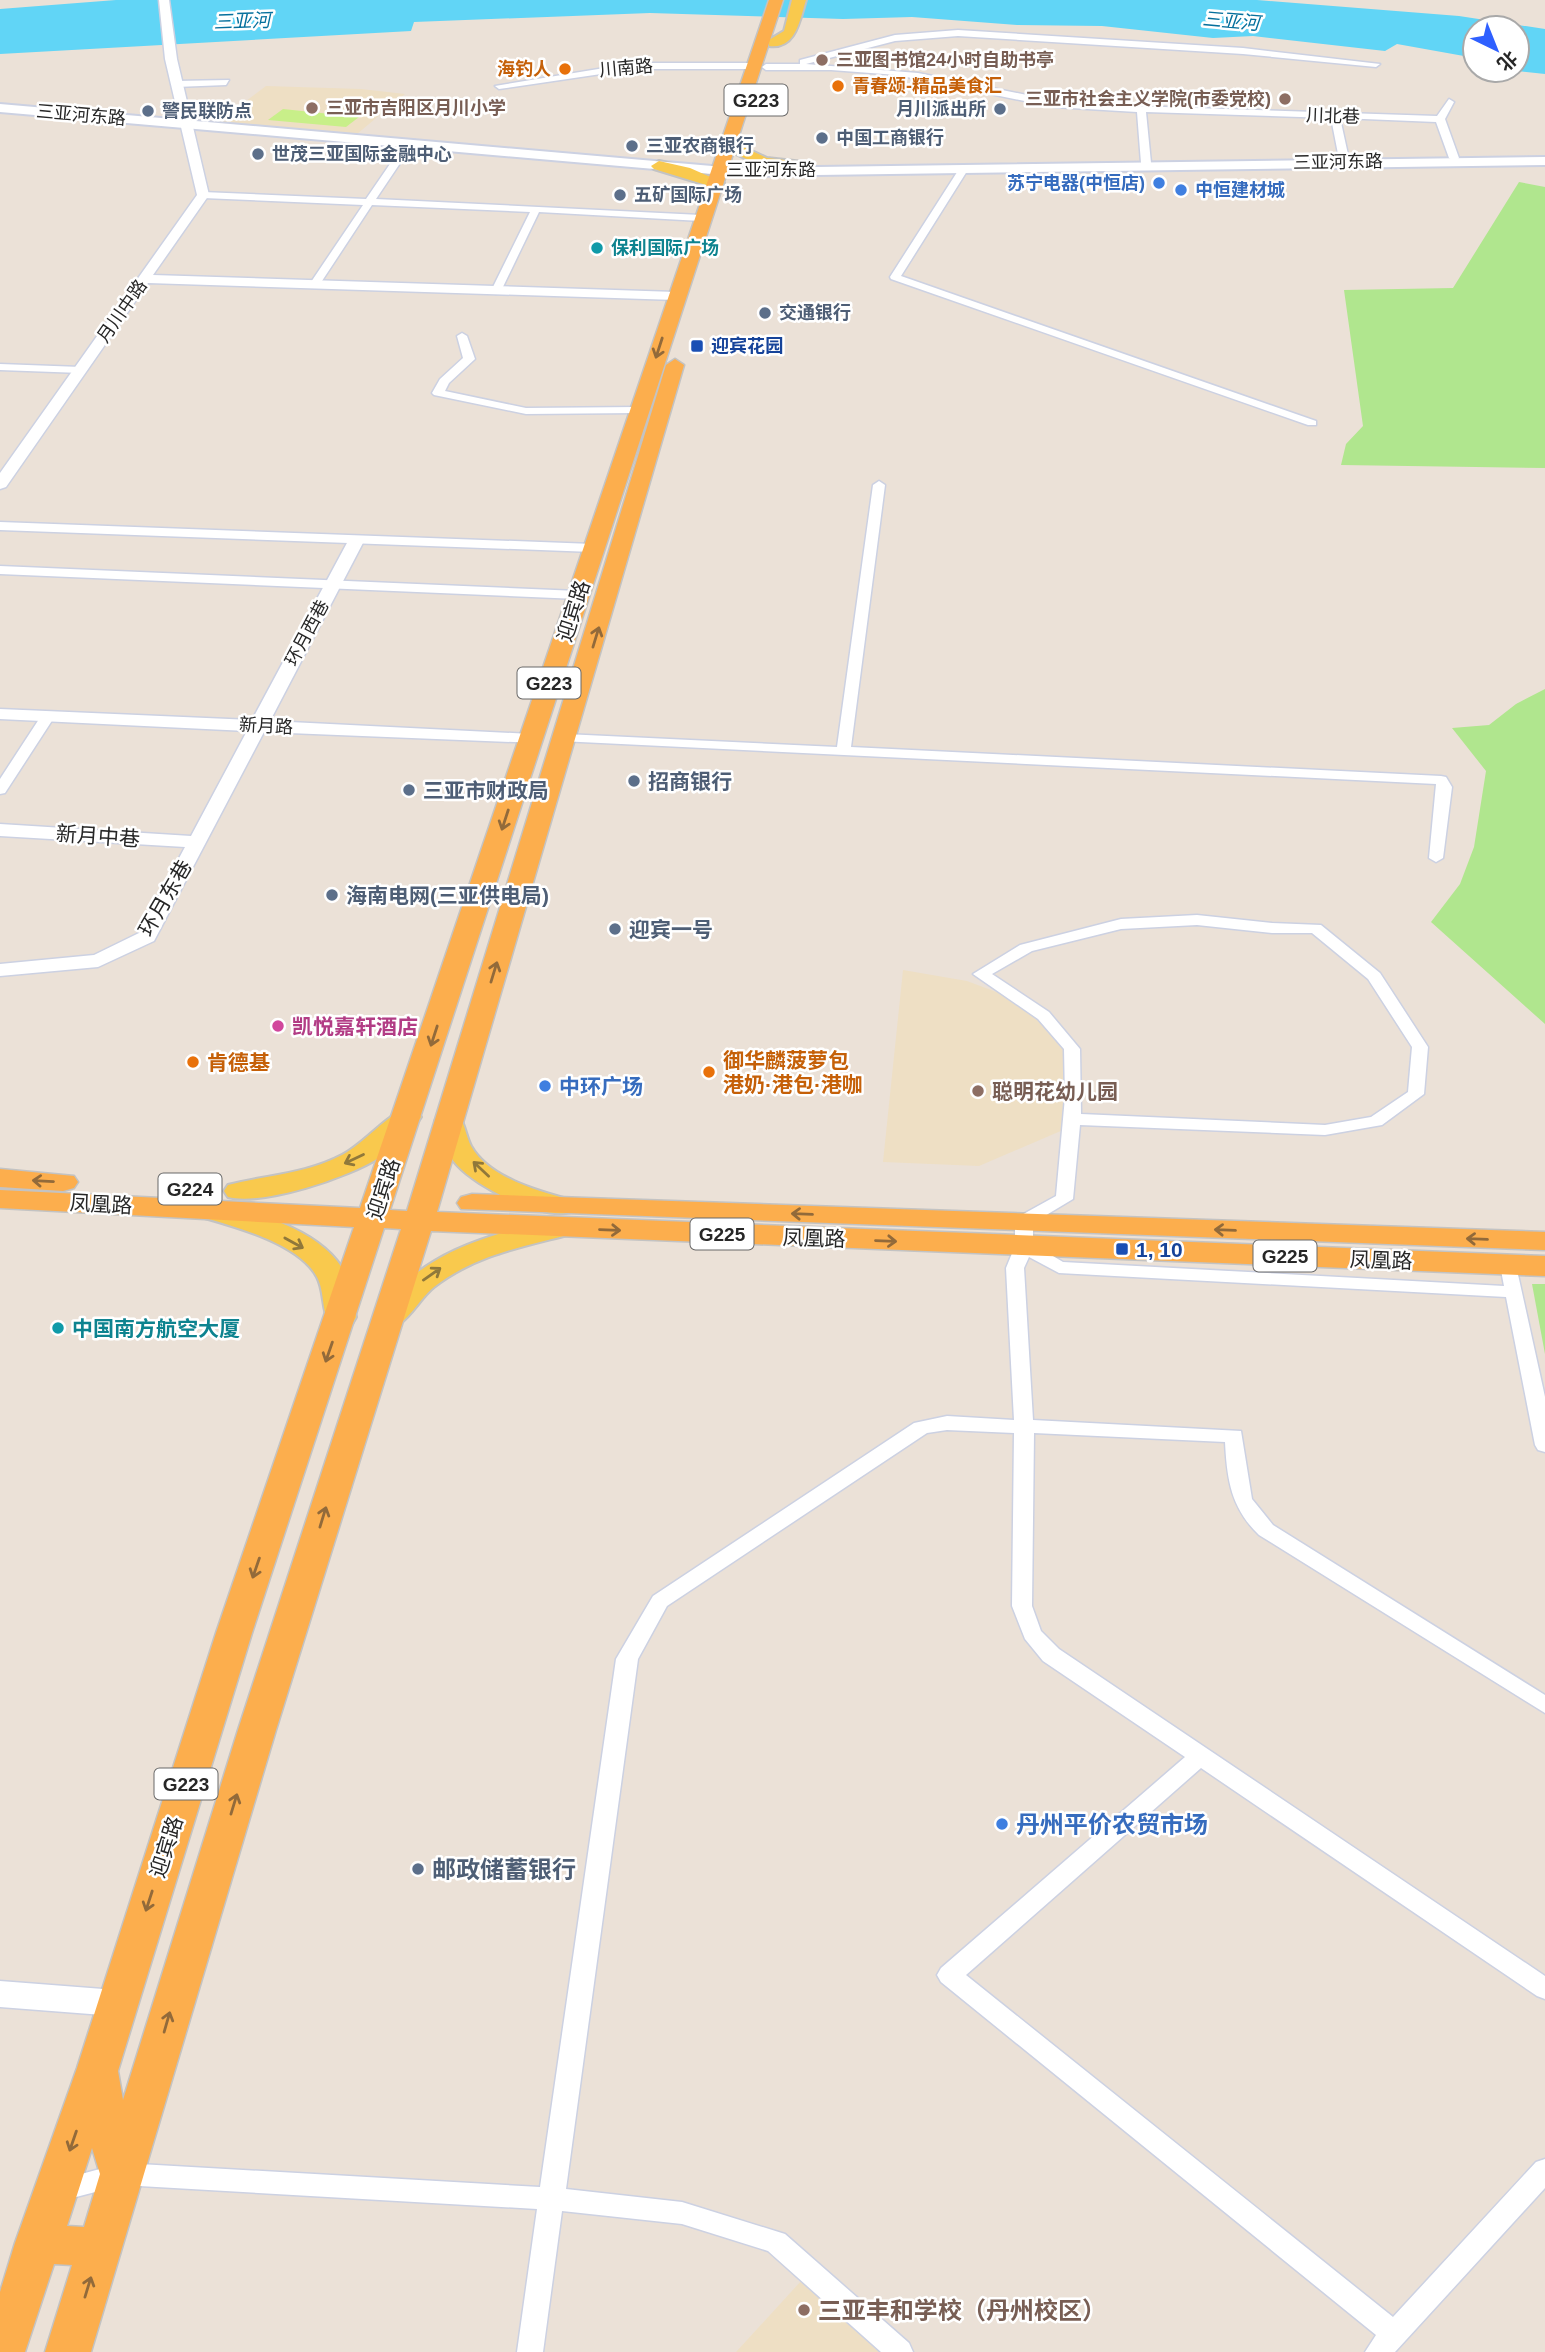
<svg xmlns="http://www.w3.org/2000/svg" width="1545" height="2352" viewBox="0 0 1545 2352" font-family="Helvetica,'Noto Sans SC',sans-serif">
<rect width="100%" height="100%" fill="#ebe1d7"/>
<path fill="#eedfc4" d="M266 86 361 89 405 94 357 134 218 122Z
M903 970 967 981 999 993 1036 1018 1069 1051 1063 1130 979 1166 883 1162Z
M802 2280 879 2352H736Z"/>
<path fill="#b0e68e" d="M1519 182 1545 187V468L1341 465 1346 444 1363 426 1344 290 1453 288Z
M1545 689V1024L1431 922 1460 884 1474 847 1486 771 1452 728 1489 725 1516 704Z
M1532 1284H1545V1354Z"/>
<path fill="#c8ef89" d="M283 109 359 117 346 127 268 120Z"/>
<path fill="#61d5f6" d="M116 0H1257L1459 16 1545 29V74L1509 70H1517V28H1475V58L1397 44 1385 51 1253 36 1213 38 1102 26 1017 25 912 17 843 19 650 13 414 22 411 31 0 54V9Z"/>
<g fill="none" stroke-linecap="round" stroke-linejoin="round">
<g stroke="#ccd1e2" stroke-width="3">
<path id="minor" d="M958 30 1243 48 1380 64 1376 67 1243 54 958 36 895 41 806 64 918 73 1071 104 1437 116 1449 99 1454 102 1445 119 1459 158 1454 161 1449 158 1436 122 1340 118 1349 159 1344 162 1339 159 1331 118 1146 112 1151 163 1146 166 1141 163 1137 112 1054 107 897 75 831 70H766L762 67 766 64H800V60L895 35Z
M635 63H754L758 66 754 69H635L499 89 495 86Z
M229 80 226 85 176 87 172 84 176 81Z
M408 141 413 144 376 199 701 215 706 218 701 221 539 212 501 291 496 294 491 291 530 212 372 205 318 287 314 288 309 285 363 205 203 198 198 195 203 192 366 199 405 142Z
M961 166 969 168 901 276 1316 421V425H1308L891 279 890 277Z
M462 333 467 336 475 359 449 383 445 391 526 408 638 407 644 410 638 413 526 414 434 395 432 393 440 379 463 358 457 336Z
M0 364 81 367 87 370 81 373 0 370Z
M879 481 885 485 851 747 1441 776 1446 777 1452 787 1443 858 1436 862 1429 858 1436 784 560 741V735L565 734 837 747 873 485Z
M0 522 593 544 599 548 593 552 0 530Z
M0 566 578 591 584 595 578 599 0 574Z
M48 712 55 716 5 793 0 794V779L43 713Z
M1197 915 1272 923 1321 925 1380 973 1428 1047 1424 1094 1382 1125 1325 1135 1080 1125 1073 1199 1033 1223V1244L1063 1262 1504 1286 1500 1265 1503 1261H1515L1545 1397V1452L1538 1450 1535 1445 1506 1297 1059 1273 1029 1257 1024 1268 1033 1420 1241 1431 1252 1499 1273 1525 1545 1695V1713L1259 1535C1231 1508 1227 1480 1225 1442L1034 1433 1032 1606 1041 1631 1059 1649 1545 1976V1999L1537 1996 1201 1768 966 1975 1393 2317 1536 2162 1545 2159V2188L1395 2352H1365L1376 2335 941 1982 937 1975 941 1968 1185 1757 1043 1661 1025 1639 1012 1606 1014 1433 947 1430 927 1433 667 1606 638 1659 566 2189 682 2202 785 2234 909 2343 913 2352H881L768 2251 682 2224 562 2211 543 2352H517L537 2209 122 2185 57 2202 48 2199 44 2191 48 2183 122 2163 540 2187 616 1659 653 1596 914 1423 947 1416 1014 1420 1006 1268 1015 1246V1221L1018 1217 1056 1196 1065 1097 1064 1049 1038 1019 973 974 1020 945 1121 919ZM1197 925 1272 933H1312L1368 979 1412 1047 1408 1092 1371 1117 1325 1125 1081 1114 1080 1049 1049 1012 992 974 1032 951 1121 929Z"/>
</g>
<g stroke="#ccd1e2" stroke-width="3">
<path id="tertiary" d="M159 0H169L177 59 209 195 153 275 676 292 683 296 676 300 148 283 6 487 0 489V473L197 195 165 59Z
M356 536 364 541 270 721 531 734 540 739 537 743 264 732 154 941 98 967 0 976V964L94 955 139 933 185 847 0 836V824L191 836 247 731 0 719V709L252 720 348 541Z
M0 1981 116 1990 127 1994 132 2003 127 2012 116 2016 0 2007Z"/>
</g>
<g stroke="#ccd1e2" stroke-width="4">
<path id="secondary" d="M0 104 735 168 1545 157V165L735 176 0 112Z"/>
</g>
<g stroke="#c3c3c3" stroke-width="4">
<path id="primary" d="M792 0H806C800 19 796 50 769 46V40L784 31Z
M741 146 767 158 803 162 811 167C797 180 751 162 736 154V148Z
M659 161 690 168 724 183 716 188 654 169 651 166Z
M407 1109 417 1111 421 1117 417 1123C405 1135 394 1147 380 1157 350 1177 263 1206 228 1197L224 1191 228 1185C267 1175 306 1174 342 1155 364 1144 388 1113 407 1109Z
M449 1113 459 1115C465 1125 466 1136 471 1146 489 1178 538 1191 571 1200L575 1206 571 1212C541 1220 477 1187 457 1165 445 1152 441 1137 435 1121L439 1115Z
M208 1201C255 1213 327 1229 348 1279 352 1291 353 1305 356 1317L352 1324 341 1327 330 1324C321 1310 325 1292 317 1277 299 1243 233 1226 198 1216L194 1210 198 1204Z
M561 1219 571 1222 575 1228 571 1234C522 1247 475 1255 434 1287 415 1302 404 1335 376 1328L372 1321C416 1253 487 1234 561 1219Z"/>
</g>
<g stroke="#c3c3c3" stroke-width="3">
<path id="trunk" d="M769 0H783L390 1210 407 1211 666 365 675 359 684 365 437 1212 1545 1256V1276L431 1231 276 1730 91 2352H45L72 2265 54 2264 25 2352H0V2292L15 2243 77 2068 216 1633 354 1227 0 1208V1190L360 1208ZM384 1228 401 1229 238 1730 123 2100 118 2071 252 1633ZM92 2148 100 2174 84 2227 67 2226Z
M0 1169 74 1176 78 1182 74 1188 63 1191 0 1187Z
M472 1194 1545 1232V1250L461 1209 457 1203 461 1197Z"/>
</g>
<use href="#minor" fill="#fff" fill-rule="evenodd"/>
<use href="#tertiary" fill="#fff" fill-rule="evenodd"/>
<use href="#secondary" fill="#fff" fill-rule="evenodd"/>
<use href="#primary" fill="#f9c94d" fill-rule="evenodd"/>
<use href="#trunk" fill="#fcae4d" fill-rule="evenodd"/>
</g>
<defs><path id="oneway-shaft" d="M-6 0H5M1.5-3L5.5 0L1.5 3" fill="none" stroke-width="1.6" stroke-linecap="round" stroke-linejoin="round" transform="scale(1.75)"/></defs>
<g stroke="#926a3a">
<use href="#oneway-shaft" transform="translate(659 348) rotate(108)"/>
<use href="#oneway-shaft" transform="translate(596 637) rotate(-73)"/>
<use href="#oneway-shaft" transform="translate(505 820) rotate(108)"/>
<use href="#oneway-shaft" transform="translate(494 972) rotate(-73)"/>
<use href="#oneway-shaft" transform="translate(434 1036) rotate(108)"/>
<use href="#oneway-shaft" transform="translate(43 1181) rotate(-177)"/>
<use href="#oneway-shaft" transform="translate(802 1214) rotate(-178)"/>
<use href="#oneway-shaft" transform="translate(610 1230) rotate(2)"/>
<use href="#oneway-shaft" transform="translate(1225 1230) rotate(-178)"/>
<use href="#oneway-shaft" transform="translate(1477 1239) rotate(-178)"/>
<use href="#oneway-shaft" transform="translate(886 1241) rotate(2)"/>
<use href="#oneway-shaft" transform="translate(329 1352) rotate(109)"/>
<use href="#oneway-shaft" transform="translate(323 1517) rotate(-73)"/>
<use href="#oneway-shaft" transform="translate(256 1568) rotate(109)"/>
<use href="#oneway-shaft" transform="translate(234 1804) rotate(-73)"/>
<use href="#oneway-shaft" transform="translate(149 1901) rotate(108)"/>
<use href="#oneway-shaft" transform="translate(167 2022) rotate(-74)"/>
<use href="#oneway-shaft" transform="translate(73 2141) rotate(109)"/>
<use href="#oneway-shaft" transform="translate(88 2287) rotate(-73)"/>
</g>
<g stroke="#90783a">
<use href="#oneway-shaft" transform="translate(354 1159) rotate(155)"/>
<use href="#oneway-shaft" transform="translate(481 1169) rotate(-137)"/>
<use href="#oneway-shaft" transform="translate(294 1243) rotate(29)"/>
<use href="#oneway-shaft" transform="translate(432 1274) rotate(-35)"/>
</g>
<g fill="#8d6e63" stroke="#fff" stroke-width="2.5">
<circle cx="822" cy="60" r="7"/>
<circle cx="1285" cy="99" r="7"/>
<circle cx="312" cy="108" r="7"/>
<circle cx="978" cy="1091" r="7"/>
<circle cx="804" cy="2310" r="7"/>
</g>
<g fill="#e8710a" stroke="#fff" stroke-width="2.5">
<circle cx="565" cy="69" r="7"/>
<circle cx="838" cy="86" r="7"/>
<circle cx="193" cy="1062" r="7"/>
<circle cx="709" cy="1072" r="7"/>
</g>
<g fill="#5c6f8a" stroke="#fff" stroke-width="2.5">
<circle cx="1000" cy="109" r="7"/>
<circle cx="148" cy="111" r="7"/>
<circle cx="822" cy="138" r="7"/>
<circle cx="632" cy="146" r="7"/>
<circle cx="258" cy="154" r="7"/>
<circle cx="620" cy="195" r="7"/>
<circle cx="765" cy="313" r="7"/>
<circle cx="634" cy="781" r="7"/>
<circle cx="409" cy="790" r="7"/>
<circle cx="332" cy="895" r="7"/>
<circle cx="615" cy="929" r="7"/>
<circle cx="418" cy="1869" r="7"/>
</g>
<g fill="#3f7fe0" stroke="#fff" stroke-width="2.5">
<circle cx="1159" cy="183" r="7"/>
<circle cx="1181" cy="190" r="7"/>
<circle cx="545" cy="1086" r="7"/>
<circle cx="1002" cy="1824" r="7"/>
</g>
<g fill="#0f9aa8" stroke="#fff" stroke-width="2.5">
<circle cx="597" cy="248" r="7"/>
<circle cx="58" cy="1328" r="7"/>
</g>
<g fill="#1a4fb4" stroke="#fff" stroke-width="2.5">
<rect x="690" y="339" width="14" height="14" rx="3.5"/>
<rect x="1115" y="1242" width="14" height="14" rx="3.5"/>
</g>
<circle fill="#d1479c" stroke="#fff" stroke-width="2.5" cx="278" cy="1026" r="7"/>
<g text-anchor="middle" dominant-baseline="central" stroke-width="5" stroke-linejoin="round" paint-order="stroke">
<g font-size="18" font-weight="bold" fill="#785e54" stroke="#fff" text-anchor="start">
<text x="836" y="60">三亚图书馆24小时自助书亭</text>
<text x="1271" y="99" text-anchor="end">三亚市社会主义学院(市委党校)</text>
<text x="326" y="108">三亚市吉阳区月川小学</text>
</g>
<g font-size="18" fill="#272727" stroke="#fff">
<text transform="translate(626 68) rotate(-5)">川南路</text>
<text transform="translate(81 115) rotate(5)">三亚河东路</text>
<text transform="translate(1333 116) rotate(2)">川北巷</text>
<text transform="translate(1338 162) rotate(-1)">三亚河东路</text>
<text x="771" y="170">三亚河东路</text>
<text transform="translate(122 311) rotate(-55)">月川中路</text>
<text transform="translate(307 633) rotate(-62)">环月西巷</text>
<text transform="translate(266 726) rotate(3)">新月路</text>
</g>
<g font-size="18" font-weight="bold" fill="#c56008" stroke="#fff" text-anchor="end">
<text x="551" y="69">海钓人</text>
<text x="852" y="86" text-anchor="start">青春颂-精品美食汇</text>
</g>
<g font-size="18" font-weight="bold" fill="#4e5e75" stroke="#fff" text-anchor="start">
<text x="986" y="109" text-anchor="end">月川派出所</text>
<text x="162" y="111">警民联防点</text>
<text x="836" y="138">中国工商银行</text>
<text x="646" y="146">三亚农商银行</text>
<text x="272" y="154">世茂三亚国际金融中心</text>
<text x="634" y="195">五矿国际广场</text>
<text x="779" y="313">交通银行</text>
</g>
<g font-size="18" font-weight="bold" fill="#366cbe" stroke="#fff" text-anchor="end">
<text x="1145" y="183">苏宁电器(中恒店)</text>
<text x="1195" y="190" text-anchor="start">中恒建材城</text>
</g>
<g font-size="18" font-weight="bold" fill="#0d838f" stroke="#fff" text-anchor="start">
<text x="611" y="248">保利国际广场</text>
</g>
<g font-size="18" font-weight="bold" fill="#164399" stroke="#fff" text-anchor="start">
<text x="711" y="346">迎宾花园</text>
</g>
<g font-size="19" font-style="italic" fill="#05709d" stroke="#fff">
<text transform="translate(242 21) rotate(-2)">三亚河</text>
<text transform="translate(1231 21) rotate(5)">三亚河</text>
</g>
<g fill="#fff" stroke="#686868" stroke-width="2">
<rect x="724.5" y="84.5" width="63" height="31" rx="5"/>
<rect x="517.5" y="667.5" width="63" height="31" rx="5"/>
<rect x="158.5" y="1173.5" width="63" height="31" rx="5"/>
<rect x="690.5" y="1218.5" width="63" height="31" rx="5"/>
<rect x="1253.5" y="1240.5" width="63" height="31" rx="5"/>
<rect x="154.5" y="1768.5" width="63" height="31" rx="5"/>
</g>
<g font-size="19" font-weight="bold" fill="#272727">
<text x="756" y="100">G223</text>
<text x="549" y="683">G223</text>
<text x="190" y="1189">G224</text>
<text x="722" y="1234">G225</text>
<text x="1285" y="1256">G225</text>
<text x="186" y="1784">G223</text>
</g>
<g font-size="21" fill="#272727" stroke="#fff">
<text transform="translate(573 611) rotate(-72)">迎宾路</text>
<text transform="translate(98 836) rotate(4)">新月中巷</text>
<text transform="translate(165 898) rotate(-60)">环月东巷</text>
<text transform="translate(383 1189) rotate(-72)">迎宾路</text>
<text transform="translate(101 1204) rotate(3)">凤凰路</text>
<text transform="translate(814 1238) rotate(2)">凤凰路</text>
<text transform="translate(1381 1260) rotate(2)">凤凰路</text>
<text transform="translate(166 1847) rotate(-72)">迎宾路</text>
</g>
<g font-size="21" font-weight="bold" fill="#4e5e75" stroke="#fff" text-anchor="start">
<text x="648" y="781">招商银行</text>
<text x="423" y="790">三亚市财政局</text>
<text x="346" y="895">海南电网(三亚供电局)</text>
<text x="629" y="929">迎宾一号</text>
</g>
<g font-size="21" font-weight="bold" fill="#b23c85" stroke="#fff" text-anchor="start">
<text x="292" y="1026">凯悦嘉轩酒店</text>
</g>
<g font-size="21" font-weight="bold" fill="#c56008" stroke="#fff" text-anchor="start">
<text x="723" y="1060">御华麟菠萝包<tspan x="723" dy="24">港奶·港包·港咖</tspan></text>
<text x="207" y="1062">肯德基</text>
</g>
<g font-size="21" font-weight="bold" fill="#366cbe" stroke="#fff" text-anchor="start">
<text x="559" y="1086">中环广场</text>
</g>
<g font-size="21" font-weight="bold" fill="#785e54" stroke="#fff" text-anchor="start">
<text x="992" y="1091">聪明花幼儿园</text>
</g>
<g font-size="21" font-weight="bold" fill="#164399" stroke="#fff" text-anchor="start">
<text x="1136" y="1249">1, 10</text>
</g>
<g font-size="21" font-weight="bold" fill="#0d838f" stroke="#fff" text-anchor="start">
<text x="72" y="1328">中国南方航空大厦</text>
</g>
<g font-size="24" font-weight="bold" fill="#366cbe" stroke="#fff" text-anchor="start">
<text x="1016" y="1824">丹州平价农贸市场</text>
</g>
<g font-size="24" font-weight="bold" fill="#4e5e75" stroke="#fff" text-anchor="start">
<text x="432" y="1869">邮政储蓄银行</text>
</g>
<g font-size="24" font-weight="bold" fill="#785e54" stroke="#fff" text-anchor="start">
<text x="818" y="2310">三亚丰和学校（丹州校区）</text>
</g>
</g>
<g transform="translate(1496 49) rotate(137)"><circle r="33" fill="#ffffff" stroke="#a9a9a9" stroke-width="2"/>
<path d="M0-5L12 26L0 18L-12 26Z" fill="#2f60ff"/>
<text y="-10" font-size="19" font-weight="bold" text-anchor="middle" fill="#272727">北</text>
</g>
</svg>
